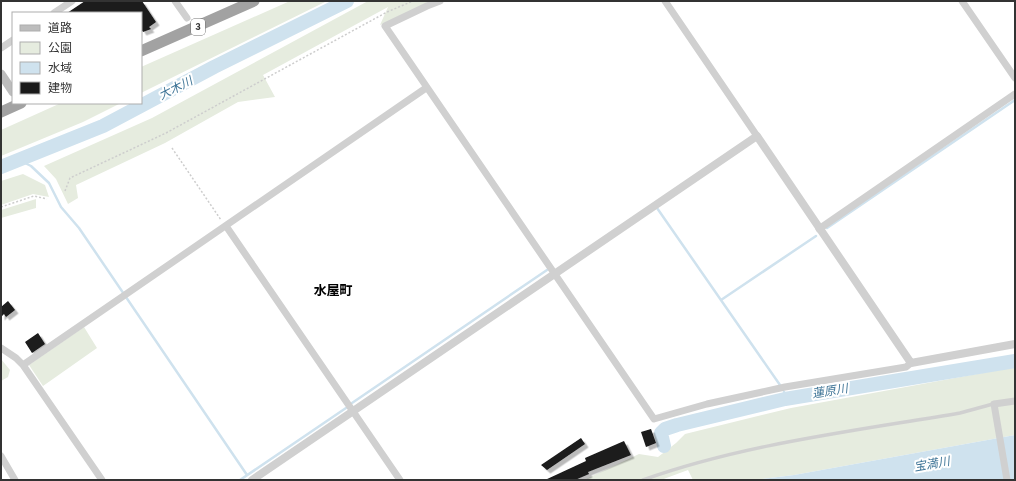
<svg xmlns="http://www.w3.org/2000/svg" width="1016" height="481" viewBox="0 0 1016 481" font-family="Overpass,'Noto Sans JP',sans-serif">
<defs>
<filter id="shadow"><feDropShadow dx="3.5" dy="3.5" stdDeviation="0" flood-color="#0004"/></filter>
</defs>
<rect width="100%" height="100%" fill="#fff"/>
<path fill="#e6ecdf" d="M290 1H327L141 93V67Z
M368 1H432L380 25 388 7 263 75 275 97 238 102 165 143 76 185 78 198 68 204 56 179 44 166 152 118Z
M61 103H121L83 122 1 156V130Z
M23 174 45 185 49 197 33 194 1 205V181Z
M36 199V208L1 218V210Z
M84 327 97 348 43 386 29 365Z
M1 359 10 370 8 377 1 381Z
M1015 367V435L794 475 754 480H693L688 470 661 480H584L639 454 658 457 676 443 685 434 791 408Z"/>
<path fill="#cfe2ee" d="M1015 435V480H754L794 475Z"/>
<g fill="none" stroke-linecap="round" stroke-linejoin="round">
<path stroke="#cfe2ee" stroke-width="2.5" d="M19 160 31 166 49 183 61 207 79 228 247 475
M657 208 780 385
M827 228 1015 100
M721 300 816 236
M784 392 785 399
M352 403 547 270
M657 434 661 433
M240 480 346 408"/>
<path stroke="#cfe2ee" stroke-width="14" d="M1 167 103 126 214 67 347 1
M664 446 661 433 665 429 677 425 785 399 1015 361"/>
</g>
<path fill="#1a1a1a" filter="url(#shadow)" d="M85 1H142L156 22 149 27 151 29 143 32 141 29V13H67Z
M8 301 15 310 6 317 4 314 1 317V307Z
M38 333 45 344 32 353 25 342Z
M651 429 656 443 646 447 641 432Z
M581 438 585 444 547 470 541 465Z
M624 441 631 455 588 472 589 474 575 480H545L586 461 585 458Z"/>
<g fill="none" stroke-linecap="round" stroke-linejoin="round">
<path stroke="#cdcdcd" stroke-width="1.5" stroke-dasharray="2 2" stroke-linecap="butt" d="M172 148 221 220
M65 191 70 178 166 133 387 12 413 1
M1 207 34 196 47 199"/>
<path stroke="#d0d0d0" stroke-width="3.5" d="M643 480C744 444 854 431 960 413L993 404"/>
<path stroke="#d0d0d0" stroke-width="7" d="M175 1 187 18
M440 1 427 6 385 26 654 419 707 404 785 387 906 367 911 363
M665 1 757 136
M962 1 1015 78
M54 13 72 1
M1 48 13 40
M226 226 400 480
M819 229 1015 94
M1 348 16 358 23 365 102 480
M23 365 426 88
M1 456 15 480
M1007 480 994 404 1015 401"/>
<path stroke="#d0d0d0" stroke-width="8" d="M252 480 757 136 911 363 1015 344"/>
<path stroke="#bdbdbd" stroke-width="9" d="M1 74 13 92"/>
<path stroke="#a2a2a2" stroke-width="11" d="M141 51 254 1
M1 112 21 103"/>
</g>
<g text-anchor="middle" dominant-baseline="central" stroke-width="4" stroke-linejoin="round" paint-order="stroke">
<rect fill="#fff" stroke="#707070" stroke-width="1" x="191" y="19" width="14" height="16" rx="3"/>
<g font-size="10" font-weight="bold" fill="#333">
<text x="198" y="27">3</text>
</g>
<g font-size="12" font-style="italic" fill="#3f7597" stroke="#fff">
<text transform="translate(176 89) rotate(-27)">大木川</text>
<text transform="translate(830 392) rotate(-9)">蓮原川</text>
<text transform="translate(932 465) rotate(-10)">宝満川</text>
</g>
<g font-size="13" font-weight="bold" fill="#000" stroke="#fff">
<text x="333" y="292">水屋町</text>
</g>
</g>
<rect width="1016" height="481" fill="none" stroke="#333333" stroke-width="4"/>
<rect x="12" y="12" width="130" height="92" fill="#ffffff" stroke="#adadad"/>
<rect x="20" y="25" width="20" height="6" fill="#bdbdbd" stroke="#adadad"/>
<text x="48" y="32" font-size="12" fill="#333333">道路</text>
<rect x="20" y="42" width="20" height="12" fill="#e6ecdf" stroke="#adadad"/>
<text x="48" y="52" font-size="12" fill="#333333">公園</text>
<rect x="20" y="62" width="20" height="12" fill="#cfe2ee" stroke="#adadad"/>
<text x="48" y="72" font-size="12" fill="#333333">水域</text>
<rect x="20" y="82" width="20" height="12" fill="#1a1a1a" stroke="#adadad"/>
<text x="48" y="92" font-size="12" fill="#333333">建物</text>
</svg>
